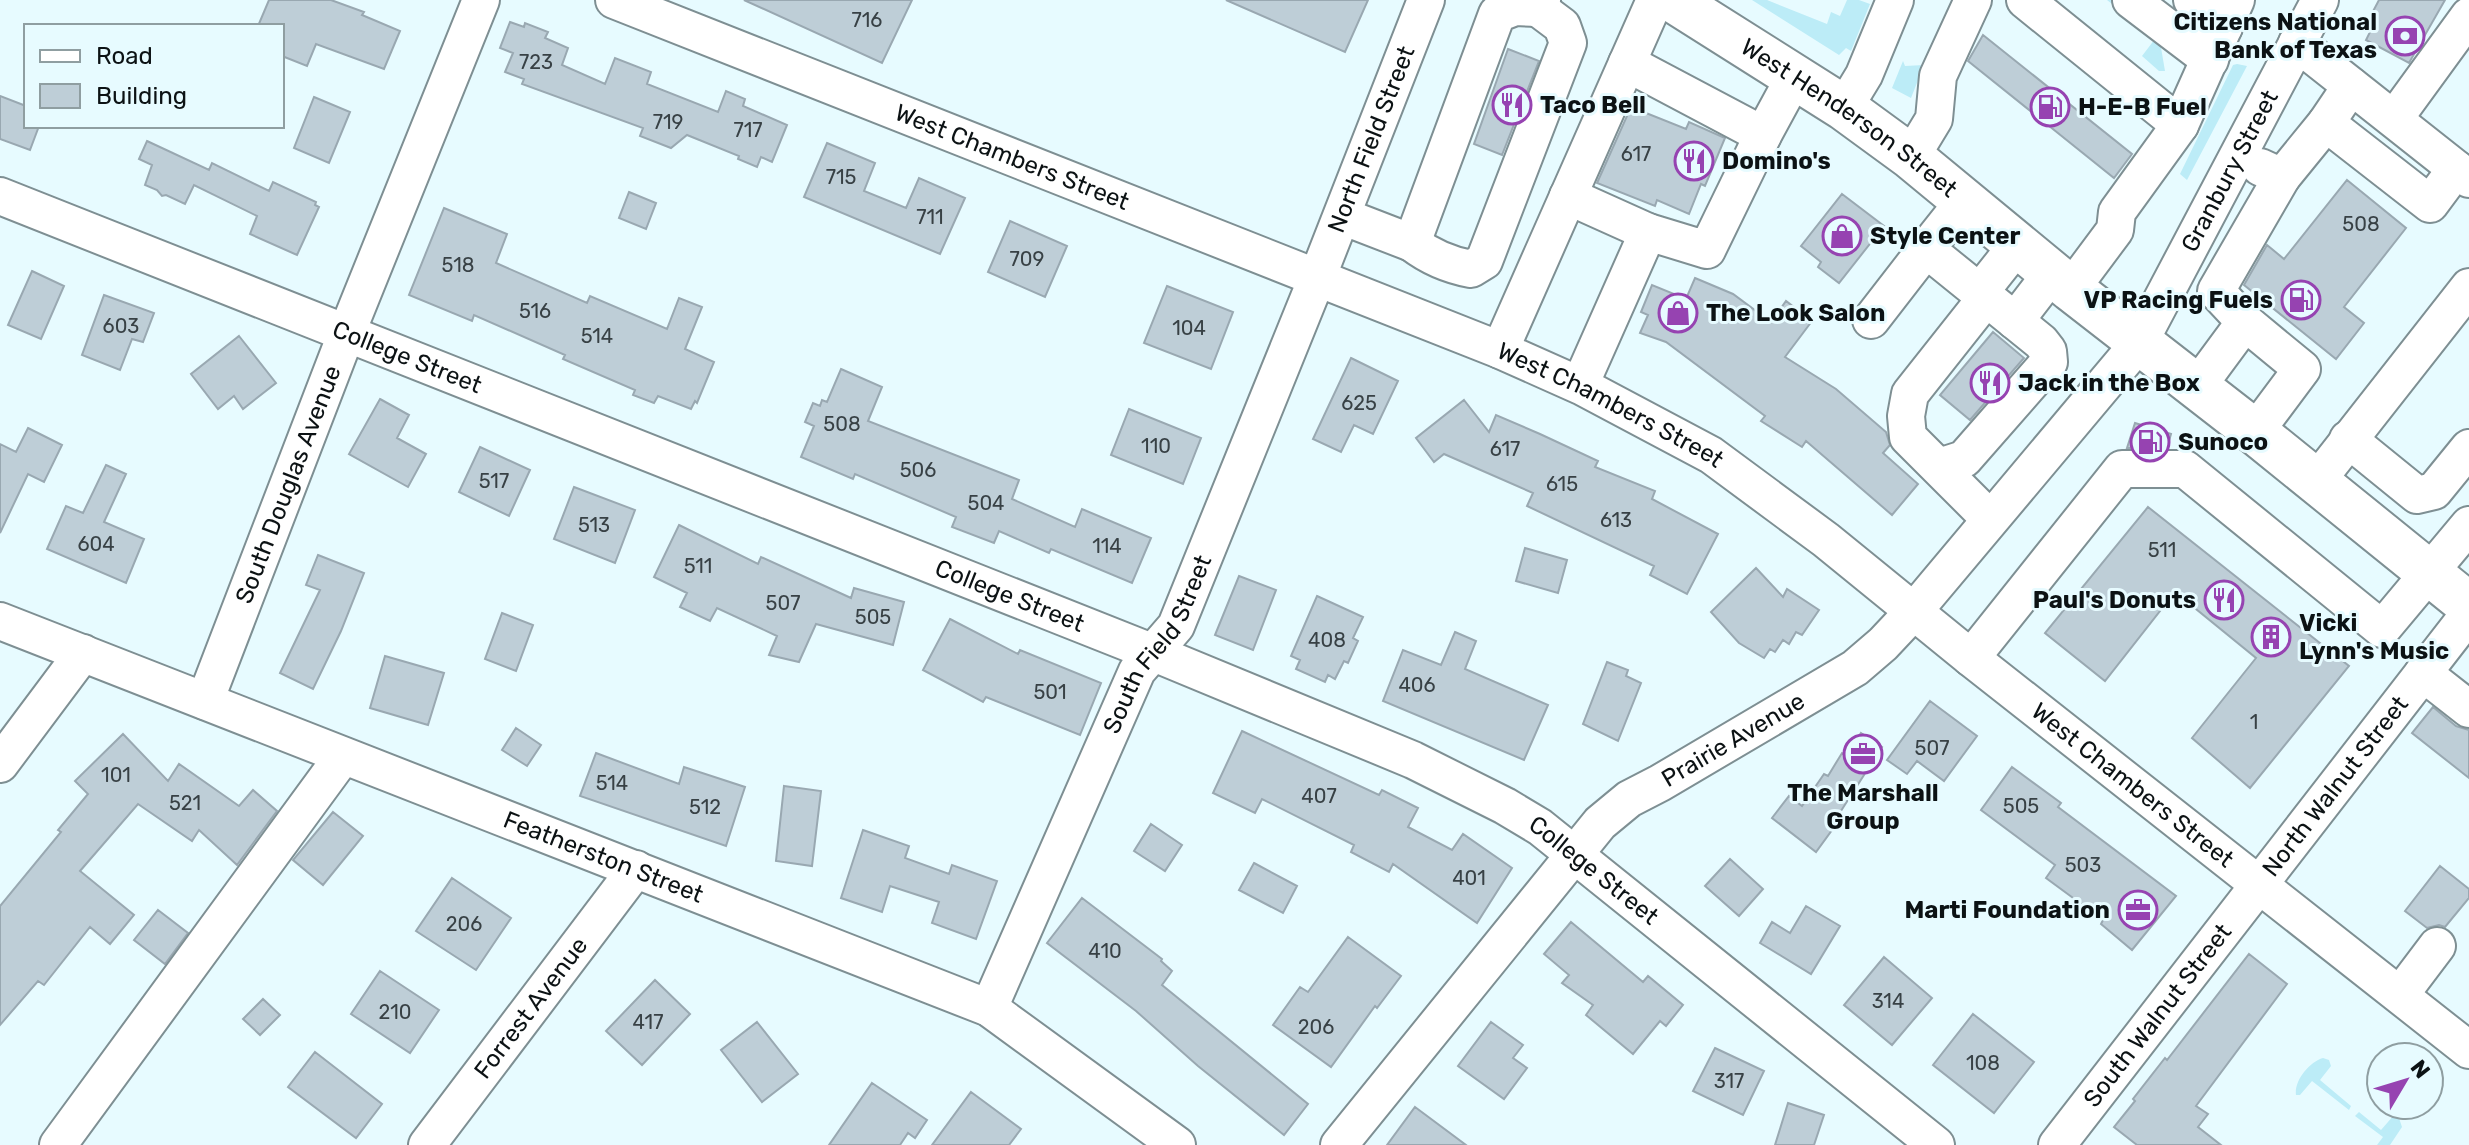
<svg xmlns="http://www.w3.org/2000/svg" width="2469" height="1145" viewBox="0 0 2469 1145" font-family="Rubik,sans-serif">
<rect width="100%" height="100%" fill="#e7fbff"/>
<path fill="#bcecf7" d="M1752 0H1767L1827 24 1831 12 1840 16 1847 0H1859L1870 4 1851 51 1846 48 1839 55Z
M2107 0H2120L2158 30 2165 71H2159L2142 56 2158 35 2139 25Z
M1903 61 1905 66 1924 65 1911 98 1892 88Z
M2237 64 2247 66 2187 180 2180 174 2233 65Z
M2323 1058 2329 1060 2331 1066 2320 1080 2351 1106 2349 1110 2312 1081 2300 1095H2296C2294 1081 2309 1062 2323 1058Z
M2359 1112 2381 1130 2394 1115H2398L2402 1127 2390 1145H2377L2383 1137 2355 1116Z"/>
<path fill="#beced7" stroke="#99a8b1" stroke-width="2" d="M269 0H331L364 12 362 15 400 31 384 69 316 44 307 66 282 56V26H258Z
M744 0H912L882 63Z
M1226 0H1368L1345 52Z
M2379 0H2445L2409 63 2366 40 2376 20 2370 17Z
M510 22 524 27 525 23 548 32 545 38 568 48 562 65 605 84 615 58 651 72 647 84 718 112 726 91 745 99 743 106 787 125 772 162 761 157 757 167 738 159 739 156 687 135 671 148 640 136 643 128 522 84 524 79 505 72 513 53 500 48Z
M1983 35 2132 154 2114 178 1968 61Z
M1508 49 1539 61 1502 155 1474 144Z
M0 96 26 106V126H39L30 150 0 139Z
M314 97 350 112 329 163 294 148Z
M1631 107 1686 129 1689 122 1725 138 1705 186 1701 184 1689 214 1657 200 1655 206 1597 183Z
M147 141 209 170 212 163 269 191 273 182 316 202 315 205 319 207 297 255 250 234 257 216 194 185 185 204 166 195 162 196 157 190 145 185 152 165 139 159Z
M827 143 875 163 864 191 906 208 919 178 965 198 940 254 804 197Z
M2347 180 2406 228 2344 307 2364 323 2336 359 2244 285 2267 245 2284 259Z
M629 192 656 203 646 229 619 218Z
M1842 194 1884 226 1839 283 1818 267 1821 262 1801 246Z
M444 208 507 234 496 263 587 303 590 296 667 329 679 298 702 307 685 349 714 362 697 403 695 401 691 409 658 396 654 403 633 395 635 390 563 359 565 355 474 315 472 321 409 295Z
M1010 221 1067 246 1045 297 988 272Z
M32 271 64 286 41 339 8 325Z
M1695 278 1733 294 1771 322 1786 301 1812 321 1785 357 1836 389 1886 432 1890 445 1883 453 1918 484 1892 515 1806 441 1802 447 1761 421 1765 416 1666 342 1640 333 1648 315 1641 312 1652 285 1686 299Z
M1167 286 1233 312 1211 369 1144 343Z
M104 295 154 313 143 342 132 339 120 370 82 355Z
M1993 332 2024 358 1970 420 1940 395Z
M239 336 276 383 243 409 234 396 218 409 191 374Z
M1351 358 1398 381 1373 434 1354 425 1341 452 1313 439Z
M841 369 882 387 868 421 1019 480 1012 499 1075 527 1082 509 1151 538 1132 583 1051 549 1049 553 999 531 994 543 952 527 956 517 855 474 853 479 801 457 814 426 805 422 813 403 820 406 822 400 827 402Z
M380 399 409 415 397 438 426 454 408 487 349 454Z
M1464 400 1489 432 1496 415 1540 434 1598 461 1595 467 1655 491 1652 499 1718 534 1687 594 1650 575 1654 566 1527 506 1533 493 1444 454 1434 462 1416 438Z
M1129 409 1201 438 1183 484 1111 455Z
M2135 423 2171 434 2167 448H2127Z
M28 428 62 445 44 482 28 474 0 533V444L16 452Z
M480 447 530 470 509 516 459 492Z
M106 465 126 474 104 522 144 539 126 583 47 549 66 506 83 513Z
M574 487 635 510 615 563 554 539Z
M2148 507 2349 666 2250 788 2192 738 2256 658 2175 592 2105 681 2045 633Z
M679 525 758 564 761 557 851 598 854 588 904 602 893 645 816 624 799 662 769 655 777 636 717 608 710 621 680 607 687 593 654 577Z
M1525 548 1567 560 1558 593 1516 581Z
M318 555 364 573 341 631 313 689 280 673 320 590 306 585Z
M1756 568 1783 597 1787 589 1819 610 1802 635 1796 632 1789 644 1783 640 1775 652 1770 649 1764 658 1739 643 1711 612Z
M1239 576 1276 590 1253 650 1215 635Z
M1317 596 1363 617 1353 638 1358 641 1348 663 1344 661 1335 679 1328 675 1325 682 1296 669 1300 660 1291 656Z
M502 613 533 625 516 671 485 659Z
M950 619 1018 654 1020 650 1101 683 1080 735 986 697 983 702 923 670Z
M1455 632 1476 641 1465 669 1548 705 1524 760 1383 701 1403 650 1441 665Z
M385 656 444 673 428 725 370 708Z
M1607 662 1628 670 1626 676 1641 683 1618 741 1583 724Z
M1930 701 1977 736 1944 781 1917 761 1907 774 1887 760Z
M2433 707 2456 726 2469 730V778L2412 733Z
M516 728 541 745 527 766 502 750Z
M1242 731 1379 795 1382 790 1418 808 1408 827 1452 850 1463 834 1512 868 1477 923 1393 864 1389 872 1351 852 1354 845 1262 799 1255 813 1213 793Z
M1861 733 1882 747 1830 828 1832 830 1816 852 1772 818 1789 796 1802 806 1824 774 1828 776 1842 753 1847 756Z
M123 734 168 781 179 764 239 806 253 790 277 811 237 865 199 830 192 841 138 804 80 871 134 915 110 944 90 927 44 985 38 981 0 1025V906L61 832 58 830 88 794 75 781Z
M596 753 679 784 684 767 745 787 726 846 580 796Z
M2012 767 2061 803 2058 807 2176 896 2132 950 2101 924 2103 920 2046 878 2055 865 1981 810Z
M784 786 821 791 812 866 776 861Z
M333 812 363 836 323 885 293 860Z
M1151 824 1182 845 1165 871 1134 851Z
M863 830 909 846 905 858 949 874 952 865 997 881 976 939 932 923 939 902 890 886 882 912 841 898Z
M1730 859 1763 889 1739 916 1705 886Z
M1254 863 1297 886 1283 913 1239 890Z
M2440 866 2469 889V898L2445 927 2439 925 2427 928 2405 911Z
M452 878 511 918 476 970 416 931Z
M1082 898 1162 959 1161 961 1172 971 1162 985 1308 1104 1284 1135 1198 1066 1136 1011 1047 943Z
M1806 906 1840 926 1811 974 1760 943 1772 922 1790 933Z
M158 910 188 933 165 964 134 940Z
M1571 922 1643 982 1648 976 1683 1005 1666 1026 1660 1021 1633 1054 1586 1015 1593 1005 1562 983 1569 975 1544 954Z
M1348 937 1401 976 1377 1008 1375 1006 1331 1067 1273 1025 1300 987 1308 992Z
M2249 954 2287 984 2196 1106 2208 1114 2198 1127 2221 1145H2137L2114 1127 2135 1101 2133 1099 2165 1058 2167 1060Z
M1884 957 1932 998 1892 1045 1844 1005Z
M380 971 439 1010 410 1053 351 1014Z
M655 980 690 1014 642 1065 606 1031Z
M263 999 280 1015 260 1035 243 1019Z
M1973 1014 2034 1062 1994 1113 1933 1065Z
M757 1022 798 1074 762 1102 721 1050Z
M1491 1022 1523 1045 1513 1058 1527 1068 1504 1099 1458 1066Z
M1715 1048 1764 1071 1743 1115 1693 1091Z
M315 1052 382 1104 356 1138 288 1087Z
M872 1083 927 1120 915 1138 908 1133 900 1145H829Z
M971 1092 1021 1129 1009 1145H932Z
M1788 1103 1824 1115 1814 1145H1775Z
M1415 1107 1466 1145H1387Z"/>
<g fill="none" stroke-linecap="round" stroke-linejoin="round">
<g stroke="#7e8f93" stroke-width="40">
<g id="minor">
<path id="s1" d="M614 0 1500 350 1583 387 1711 455 1826 540 1971 658 2469 1050"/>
<path d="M2025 0 2180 125"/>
<path d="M2131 0 2210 60"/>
<path d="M2192 0 2224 27"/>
<path d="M2297 43 2469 179"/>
<path d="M1627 63 1763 135 1795 76"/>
<path d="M2351 86 2326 123 2430 204 2456 169"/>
<path d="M1844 108 1864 75 1895 0"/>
<path d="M2394 119 2469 16"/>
<path d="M1911 157 1934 119 1938 76 1973 0"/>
<path d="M2260 167 2282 177 2326 123"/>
<path id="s2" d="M0 196 1154 653 1413 760 1505 806 1540 827 1936 1145"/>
<path d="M1568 196 1648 232"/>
<path d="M1342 216 1412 243 1497 14 1515 7 1538 8 1542 0"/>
<path d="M1412 243C1429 256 1449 265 1471 269L1484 261 1568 43 1562 26 1538 8"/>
<path d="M1926 249 1965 200"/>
<path d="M2071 289 2115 230 2117 212 2180 125 2236 0"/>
<path d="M1980 292 2018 244"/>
<path d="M1986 298 1910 394 1906 416 1908 437 1990 519"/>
<path d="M1871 320 1926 249 2041 342 2048 351 2049 362 1964 459 1939 467"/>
<path d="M2015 321 2052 273"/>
<path d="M2245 322 2216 291 2282 177"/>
<path d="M1500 350 1655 0"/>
<path d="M1580 385 1648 232 1707 250 1763 135"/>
<path d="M2197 387 2245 322 2302 369 2255 432"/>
<path d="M2348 439 2417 495 2434 491 2469 448"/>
<path d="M2316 482 2469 287"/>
<path id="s3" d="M0 621 989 1008 1177 1145"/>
<path d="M1971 658 2122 469H2185L2382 629 2469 525"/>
<path d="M2423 673 2469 709"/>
<path id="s4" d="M205 701 347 332 481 0"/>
<path d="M0 764 83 653"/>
<path d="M2400 995 2437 946"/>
<path id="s5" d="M989 1008 1137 671 1176 626 1317 278 1426 0"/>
<path d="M58 1145 343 756"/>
<path id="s6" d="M427 1145 636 869"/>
<path id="s7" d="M1339 1145 1600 823 1629 799 1660 783 1855 668 1883 644 1914 611 2139 343 2320 0"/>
<path id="s8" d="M2057 1145 2469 614"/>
</g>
</g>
<g stroke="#7e8f93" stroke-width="48">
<g id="major">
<path id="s9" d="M1673 0 1844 108 1911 157 2071 289 2255 432 2469 605"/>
</g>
</g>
<use href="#minor" stroke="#fff" stroke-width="36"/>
<use href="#major" stroke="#fff" stroke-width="44"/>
</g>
<defs>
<g id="bank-ring" transform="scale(2)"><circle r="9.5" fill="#e7fbff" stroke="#9643b1" stroke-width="1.5"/><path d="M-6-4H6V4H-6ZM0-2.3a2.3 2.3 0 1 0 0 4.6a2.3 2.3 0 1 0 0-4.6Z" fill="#9643b1"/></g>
<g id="restaurant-ring" transform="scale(2)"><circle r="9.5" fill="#e7fbff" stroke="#9643b1" stroke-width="1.5"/><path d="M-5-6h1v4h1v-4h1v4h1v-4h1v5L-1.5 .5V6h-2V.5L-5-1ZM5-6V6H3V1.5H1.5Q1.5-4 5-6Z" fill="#9643b1"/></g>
<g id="fuel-ring" transform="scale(2)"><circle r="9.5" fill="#e7fbff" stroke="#9643b1" stroke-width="1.5"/><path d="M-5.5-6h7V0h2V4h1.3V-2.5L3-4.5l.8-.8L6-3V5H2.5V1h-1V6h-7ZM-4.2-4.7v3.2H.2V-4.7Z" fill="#9643b1"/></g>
<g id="shop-ring" transform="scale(2)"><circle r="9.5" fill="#e7fbff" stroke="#9643b1" stroke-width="1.5"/><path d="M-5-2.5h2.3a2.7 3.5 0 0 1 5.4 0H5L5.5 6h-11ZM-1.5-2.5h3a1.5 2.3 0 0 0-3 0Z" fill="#9643b1"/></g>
<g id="building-ring" transform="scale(2)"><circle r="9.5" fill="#e7fbff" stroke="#9643b1" stroke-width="1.5"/><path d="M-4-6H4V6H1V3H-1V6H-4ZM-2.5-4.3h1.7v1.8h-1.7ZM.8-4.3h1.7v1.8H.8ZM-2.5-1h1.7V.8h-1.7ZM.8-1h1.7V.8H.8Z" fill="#9643b1"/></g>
<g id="office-ring" transform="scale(2)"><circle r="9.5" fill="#e7fbff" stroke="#9643b1" stroke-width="1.5"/><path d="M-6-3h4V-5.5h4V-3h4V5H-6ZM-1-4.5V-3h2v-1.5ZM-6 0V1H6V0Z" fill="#9643b1"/></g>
</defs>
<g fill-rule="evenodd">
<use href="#bank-ring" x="2405" y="36"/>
<use href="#restaurant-ring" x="1512" y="105"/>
<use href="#fuel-ring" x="2050" y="107"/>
<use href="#restaurant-ring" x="1694" y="161"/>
<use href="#shop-ring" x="1842" y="236"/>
<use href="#fuel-ring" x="2301" y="300"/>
<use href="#shop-ring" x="1678" y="313"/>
<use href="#restaurant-ring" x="1990" y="383"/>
<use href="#fuel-ring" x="2150" y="442"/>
<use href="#restaurant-ring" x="2224" y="600"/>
<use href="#building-ring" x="2271" y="637"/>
<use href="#office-ring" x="1863" y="754"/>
<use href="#office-ring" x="2138" y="910"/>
</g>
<g text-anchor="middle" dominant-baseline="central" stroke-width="6" stroke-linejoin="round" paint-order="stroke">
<g font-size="20" fill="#384145">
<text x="867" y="20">716</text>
<text x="536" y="62">723</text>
<text x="668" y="122">719</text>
<text x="748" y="130">717</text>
<text x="1636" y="154">617</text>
<text x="841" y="177">715</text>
<text x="930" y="217">711</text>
<text x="2361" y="224">508</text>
<text x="1027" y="259">709</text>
<text x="458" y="265">518</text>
<text x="535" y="311">516</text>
<text x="121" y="326">603</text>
<text x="1189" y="328">104</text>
<text x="597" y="336">514</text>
<text x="1359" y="403">625</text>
<text x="842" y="424">508</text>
<text x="1156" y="446">110</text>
<text x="1505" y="449">617</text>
<text x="918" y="470">506</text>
<text x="494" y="481">517</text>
<text x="1562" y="484">615</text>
<text x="986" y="503">504</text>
<text x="1616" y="520">613</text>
<text x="594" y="525">513</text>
<text x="96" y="544">604</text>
<text x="1107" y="546">114</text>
<text x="2162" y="550">511</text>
<text x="698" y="566">511</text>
<text x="783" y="603">507</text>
<text x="873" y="617">505</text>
<text x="1327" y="640">408</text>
<text x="1417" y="685">406</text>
<text x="1050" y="692">501</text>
<text x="2254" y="722">1</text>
<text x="1932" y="748">507</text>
<text x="116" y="775">101</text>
<text x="612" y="783">514</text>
<text x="1319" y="796">407</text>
<text x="185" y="803">521</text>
<text x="2021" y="806">505</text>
<text x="705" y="807">512</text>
<text x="2083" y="865">503</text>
<text x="1469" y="878">401</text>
<text x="464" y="924">206</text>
<text x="1105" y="951">410</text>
<text x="1888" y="1001">314</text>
<text x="395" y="1012">210</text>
<text x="648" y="1022">417</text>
<text x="1316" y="1027">206</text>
<text x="1983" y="1063">108</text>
<text x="1729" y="1081">317</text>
</g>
<g font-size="24" font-weight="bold" fill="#0c1214" stroke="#e7fbff" text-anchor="start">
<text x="2377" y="22" text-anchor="end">Citizens National<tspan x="2377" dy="28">Bank of Texas</tspan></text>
<text x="1540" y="105">Taco Bell</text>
<text x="2078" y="107">H-E-B Fuel</text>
<text x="1722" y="161">Domino's</text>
<text x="1870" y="236">Style Center</text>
<text x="2273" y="300" text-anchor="end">VP Racing Fuels</text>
<text x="1706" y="313">The Look Salon</text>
<text x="2018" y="383">Jack in the Box</text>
<text x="2178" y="442">Sunoco</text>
<text x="2196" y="600" text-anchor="end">Paul's Donuts</text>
<text x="2299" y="623">Vicki<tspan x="2299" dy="28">Lynn's Music</tspan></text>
<text x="1863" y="793" text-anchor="middle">The Marshall<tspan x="1863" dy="28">Group</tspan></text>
<text x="2110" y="910" text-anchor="end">Marti Foundation</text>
</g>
<g font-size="24" fill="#0c1214" stroke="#e7fbff">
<text stroke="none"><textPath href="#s9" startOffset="212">West Henderson Street</textPath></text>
<text stroke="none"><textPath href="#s5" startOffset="952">North Field Street</textPath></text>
<text stroke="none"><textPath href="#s1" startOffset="428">West Chambers Street</textPath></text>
<text stroke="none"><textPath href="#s7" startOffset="1340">Granbury Street</textPath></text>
<text stroke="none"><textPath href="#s2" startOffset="438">College Street</textPath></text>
<text stroke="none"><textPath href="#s1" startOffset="1076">West Chambers Street</textPath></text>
<text stroke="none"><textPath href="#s4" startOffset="232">South Douglas Avenue</textPath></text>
<text stroke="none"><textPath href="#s2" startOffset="1086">College Street</textPath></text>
<text stroke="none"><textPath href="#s5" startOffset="402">South Field Street</textPath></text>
<text stroke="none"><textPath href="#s7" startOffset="572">Prairie Avenue</textPath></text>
<text stroke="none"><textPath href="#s1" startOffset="1724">West Chambers Street</textPath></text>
<text stroke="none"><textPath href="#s8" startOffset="454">North Walnut Street</textPath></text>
<text stroke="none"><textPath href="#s3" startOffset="648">Featherston Street</textPath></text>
<text stroke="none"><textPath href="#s2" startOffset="1734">College Street</textPath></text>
<text stroke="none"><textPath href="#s6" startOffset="172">Forrest Avenue</textPath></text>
<text stroke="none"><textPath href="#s8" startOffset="164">South Walnut Street</textPath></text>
</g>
</g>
<rect x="24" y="24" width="260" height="104" fill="#e7fbff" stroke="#8f9ea1" stroke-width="2"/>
<rect x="40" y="50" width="40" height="12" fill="#ffffff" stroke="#8f9ea1" stroke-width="2"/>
<text x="96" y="64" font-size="24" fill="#0c1214">Road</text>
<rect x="40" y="84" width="40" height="24" fill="#beced7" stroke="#8f9ea1" stroke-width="2"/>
<text x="96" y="104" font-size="24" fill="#0c1214">Building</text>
<g transform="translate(2405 1081) rotate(52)"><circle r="38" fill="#e7fbff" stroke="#8f9ea1" stroke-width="2"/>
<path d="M0-6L14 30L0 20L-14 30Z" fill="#9643b1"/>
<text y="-12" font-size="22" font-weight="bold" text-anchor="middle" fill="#0c1214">N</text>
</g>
</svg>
